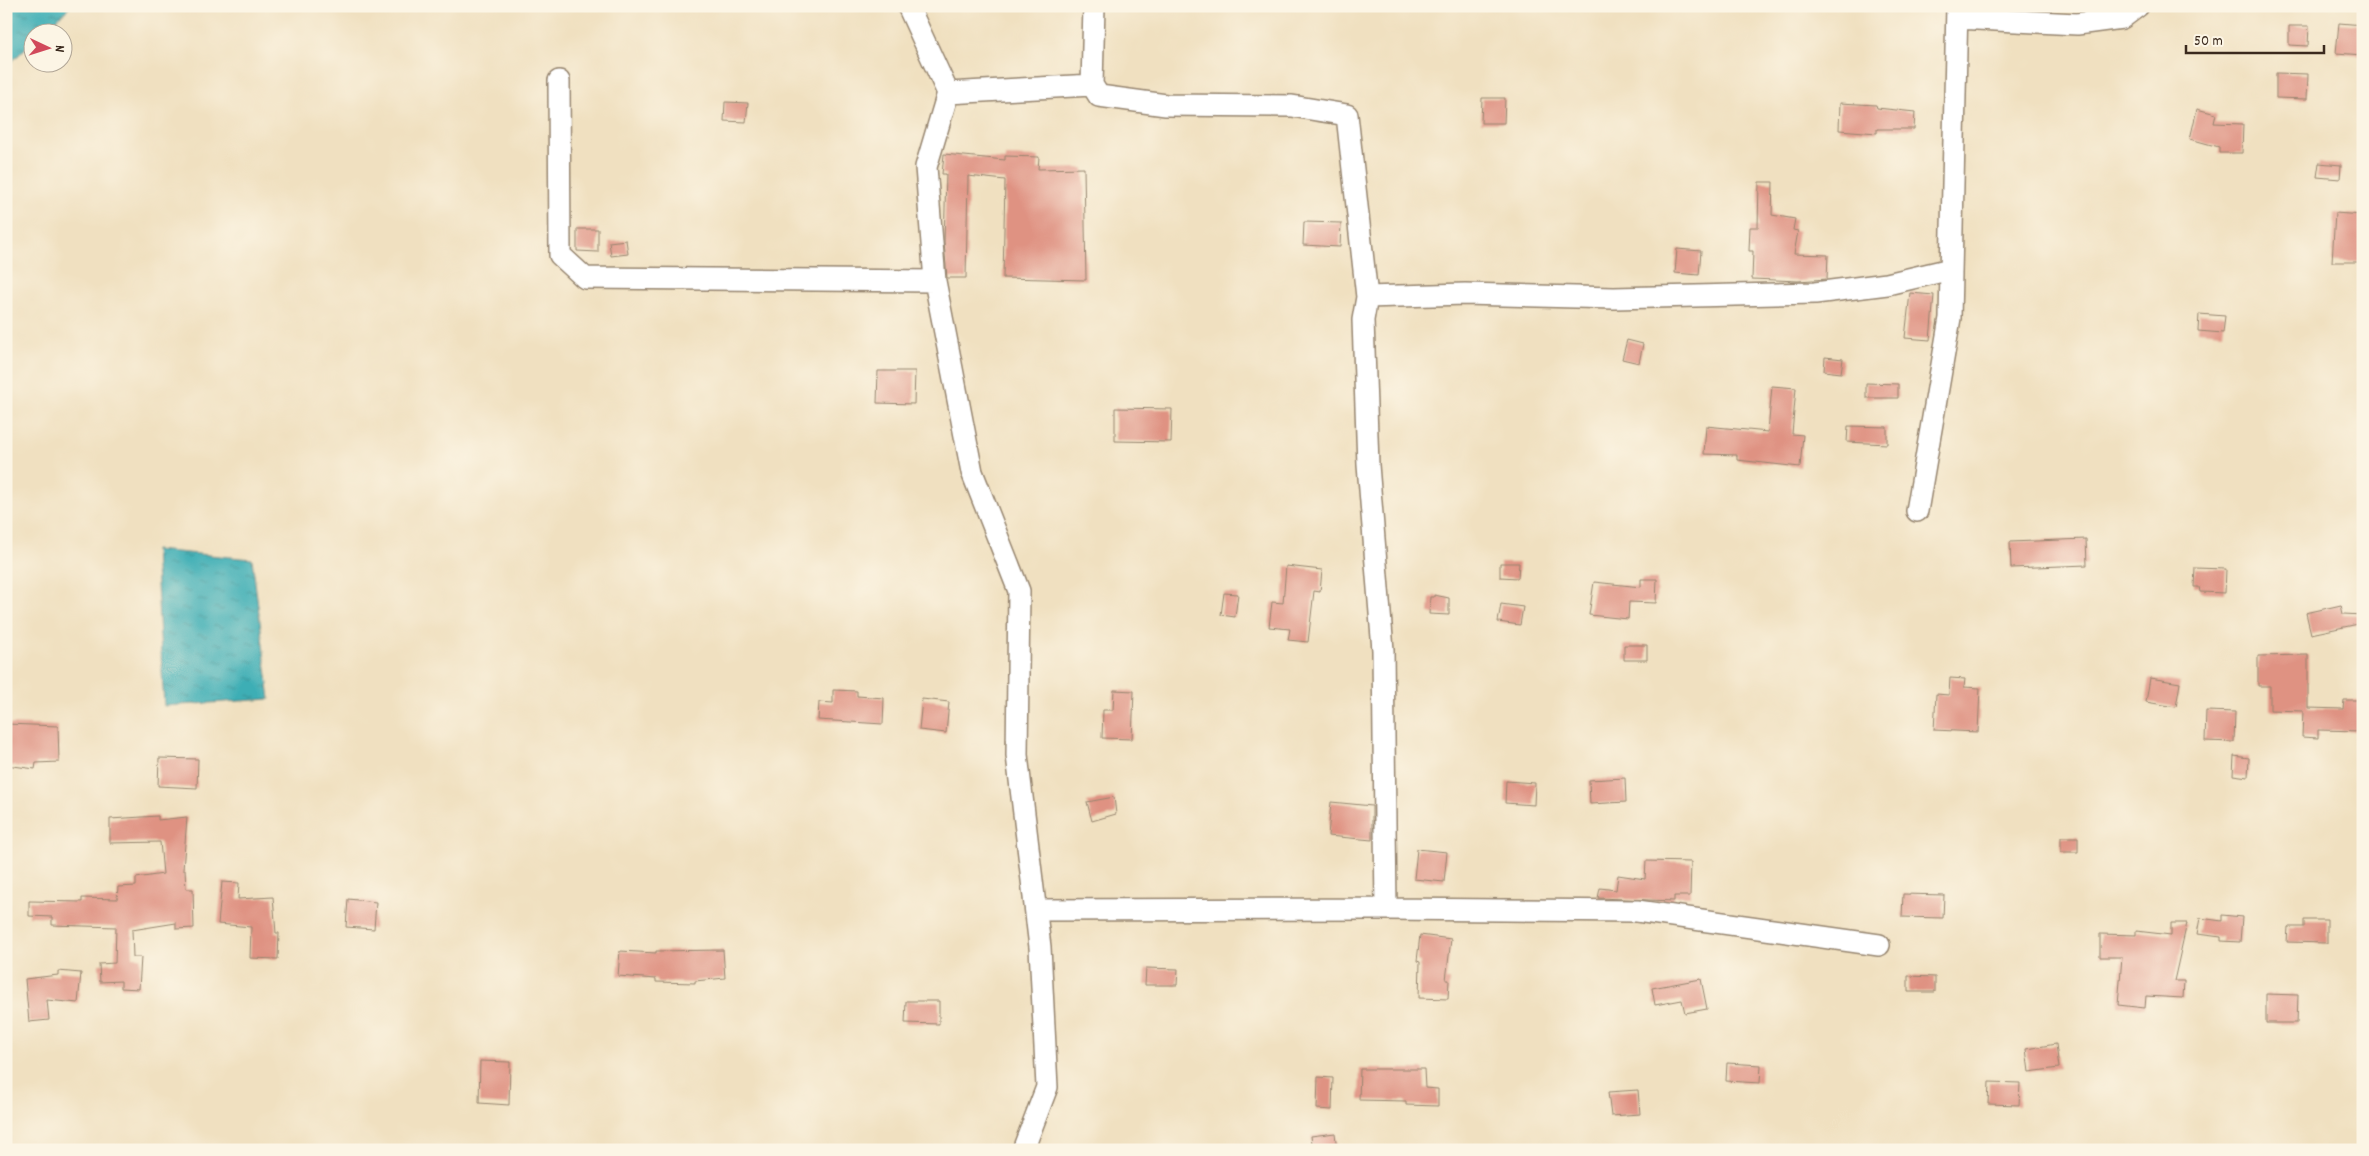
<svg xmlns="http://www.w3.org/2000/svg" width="2369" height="1156" viewBox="0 0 2369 1156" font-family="Dekko,sans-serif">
<defs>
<pattern id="water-ripples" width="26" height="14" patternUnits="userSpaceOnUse" patternTransform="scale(1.25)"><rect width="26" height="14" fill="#3daeb5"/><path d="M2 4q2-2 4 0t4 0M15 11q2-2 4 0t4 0" fill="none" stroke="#348e93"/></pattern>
</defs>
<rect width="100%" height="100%" fill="#fcf5e5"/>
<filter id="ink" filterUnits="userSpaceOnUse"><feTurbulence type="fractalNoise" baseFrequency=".02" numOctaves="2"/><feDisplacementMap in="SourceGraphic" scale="10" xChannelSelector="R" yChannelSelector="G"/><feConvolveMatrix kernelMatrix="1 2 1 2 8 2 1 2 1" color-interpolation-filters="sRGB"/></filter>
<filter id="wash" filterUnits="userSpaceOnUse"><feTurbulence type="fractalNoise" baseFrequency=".0096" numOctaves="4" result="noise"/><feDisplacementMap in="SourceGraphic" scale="20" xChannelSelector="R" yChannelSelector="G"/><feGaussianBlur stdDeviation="1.12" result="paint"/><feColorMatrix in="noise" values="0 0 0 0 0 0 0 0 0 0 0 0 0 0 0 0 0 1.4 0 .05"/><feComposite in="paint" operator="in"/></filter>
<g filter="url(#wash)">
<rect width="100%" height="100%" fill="#f0e0c0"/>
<path fill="url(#water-ripples)" stroke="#3c6c6a" d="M6 6H71L43 32H32V42L6 67Z
M155 550 252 559 270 699 164 706Z"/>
<g id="blocks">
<path fill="#df9282" d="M2339 23 2363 25V55L2336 53Z
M2289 26H2309L2308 46 2289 45Z
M2276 73 2308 74 2307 99 2276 98Z
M1482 98H1505L1504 123H1481Z
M725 102 748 103 746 122 724 121Z
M1840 103 1876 105 1877 108 1915 112 1914 129H1877V133L1839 130Z
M2197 109 2216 114 2214 123 2243 124 2242 153H2219V147L2190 139Z
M944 154 1005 160V156L1039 157 1038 169 1084 168 1086 280 1003 278 1005 180 968 176 966 278H947L944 242 946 174H942Z
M2319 163 2341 165 2340 179 2317 177Z
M1759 182H1773L1772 215 1795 219 1793 230 1798 231 1794 254 1828 255 1827 279 1798 281 1752 279 1753 251H1749L1750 227H1758Z
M2335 213 2363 215V262H2332Z
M1304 222 1341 223 1340 247 1303 245Z
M577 229H598V252L577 251Z
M626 240 628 254 611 256 609 242Z
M1677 249 1701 251 1699 275 1675 273Z
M1910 293 1934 295 1930 340 1905 338Z
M2199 314 2225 316 2223 333 2198 331Z
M1627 340 1643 344 1639 363 1622 359Z
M1825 357 1843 359 1841 373 1824 371Z
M878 371H915L914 404 877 403Z
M1866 383 1898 384V398H1866Z
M1772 386 1796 388 1792 434 1803 435 1800 467 1737 460V455L1704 454 1706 426 1768 432Z
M1115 408 1172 409 1171 442 1115 441Z
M1848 426 1887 427V444L1847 442Z
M2086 539 2087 565 2011 568 2010 542Z
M1500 563H1519L1518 578 1500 577Z
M1286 566 1322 570 1320 592 1314 591 1308 642 1288 640 1290 629 1269 627 1272 602 1283 603Z
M2195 568 2226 569 2225 593 2200 592 2199 587H2194Z
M1641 579H1657L1656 603 1629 602 1628 619 1589 615 1594 582 1641 587Z
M1224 593 1238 594 1235 617 1221 615Z
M1434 595 1449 598V615L1429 614 1430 597H1434Z
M1501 604 1523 607 1520 625 1498 622Z
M2341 605 2343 614 2363 615V623L2311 634 2306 613Z
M1624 645H1647V660H1624Z
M2308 655V708L2343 709 2344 700H2363L2362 731 2318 730V738L2302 737 2303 711 2270 710V686H2258V656Z
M1950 678 1965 679 1964 687 1980 688 1978 732 1934 730 1936 694 1949 695Z
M2150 678 2180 683 2176 707 2146 702Z
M833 690 857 691V696L884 698 883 724 818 720 819 702 833 703Z
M1114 690 1134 691 1132 739 1102 738 1103 710H1113Z
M922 699 949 702 946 733 919 730Z
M2206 711 2235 712 2234 742 2205 741Z
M6 724 58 726 59 762 36 763 35 769 6 765Z
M2234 756 2249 758 2248 777 2233 775Z
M159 758 198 759 197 788 158 786Z
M1625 778 1626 802 1590 804 1589 780Z
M1506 781 1535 783 1534 805 1505 803Z
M1114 797 1116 814 1092 821 1087 802Z
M1331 802 1372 806V840L1328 836Z
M158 816V820L187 817 183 870H185L186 889H193L194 928 176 929V923L132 930 133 957H141L139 989 121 988V981L100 982 99 964 115 963 116 927 52 925V917L29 916V901L82 902V898L117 899 118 887 136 886V878L163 874 160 842 110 843V819Z
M2061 837H2078V852H2061Z
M1417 849 1447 852 1444 882 1414 879Z
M1646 861 1691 862 1690 896H1674V901L1598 898 1600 888 1616 890 1618 875 1645 879Z
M222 882 239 883 238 899 273 897 276 933H279L278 959 250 958 251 927 218 924Z
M1903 894 1944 895 1943 918 1902 917Z
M348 899 376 902 374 929 346 927Z
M2222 915 2242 917 2240 942 2221 941V937L2197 934 2200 918 2222 921Z
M2304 920H2327V943L2287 942 2288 927H2304Z
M2171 923H2187L2174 981H2184L2183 998 2146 996 2145 1008 2118 1005 2122 957H2100V934L2136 935V931L2171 935Z
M1420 935 1451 939 1446 980H1449L1448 999 1419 998 1420 962 1417 961Z
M723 950 725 978 695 981V983L656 982V979L618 976 620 951 656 953V951Z
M1146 968 1178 969 1177 985H1145Z
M58 971 81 973 78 1003 47 1000 49 1020 29 1022 25 979 58 975Z
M1908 976 1935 977V992H1908Z
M1701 979 1707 1009 1685 1013 1682 1000 1655 1005 1652 988Z
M2266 994 2298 995 2297 1023H2266Z
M906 1001H939V1024L905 1023Z
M2056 1044 2059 1068 2029 1072 2026 1049Z
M480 1061 510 1062 509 1105 479 1103Z
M1727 1063 1761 1065 1760 1083 1726 1081Z
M1360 1069H1424L1425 1088 1438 1089V1106L1406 1105V1101L1359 1100Z
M1318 1077 1333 1078 1332 1110 1317 1109Z
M1989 1082 2020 1083 2019 1105 1988 1104Z
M1638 1090 1640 1114 1611 1116 1608 1092Z
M1335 1133 1337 1150H1313L1311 1136Z"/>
</g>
</g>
<g filter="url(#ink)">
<use href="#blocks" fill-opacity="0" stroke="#96856f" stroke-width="1"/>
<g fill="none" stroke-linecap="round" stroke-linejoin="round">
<g stroke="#96856f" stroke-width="24">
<path id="street" d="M908 6 948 93 926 167 935 281 972 472 1019 591 1017 755 1040 947 1047 1087 1023 1150
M1094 6 1092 85 1099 96 1166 105 1292 106 1347 115 1367 297 1363 320 1368 465 1383 650 1386 909
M1957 18 2077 24 2122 18 2138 6
M559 81 560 255 585 278 935 281
M948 93 1092 85
M1367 297 1465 294 1614 298 1815 293 1887 284 1951 269
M1917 511 1950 318 1957 6
M1036 910 1386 909 1637 911 1879 945"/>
</g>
<use href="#street" stroke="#fff" stroke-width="21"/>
</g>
</g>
<rect width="2369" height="1156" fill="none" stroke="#fcf5e5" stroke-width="25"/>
<g transform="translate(48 48) rotate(94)"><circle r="24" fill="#fcf5e5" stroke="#afa495"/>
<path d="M0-4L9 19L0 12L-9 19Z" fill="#d1495b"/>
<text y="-8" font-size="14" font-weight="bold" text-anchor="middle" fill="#3b2a1e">N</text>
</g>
<path d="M2186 45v8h138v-8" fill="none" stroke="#3b2a1e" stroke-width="2.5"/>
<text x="2194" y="45" font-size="15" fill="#3b2a1e" stroke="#fcf5e5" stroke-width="4" paint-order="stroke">50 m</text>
</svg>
